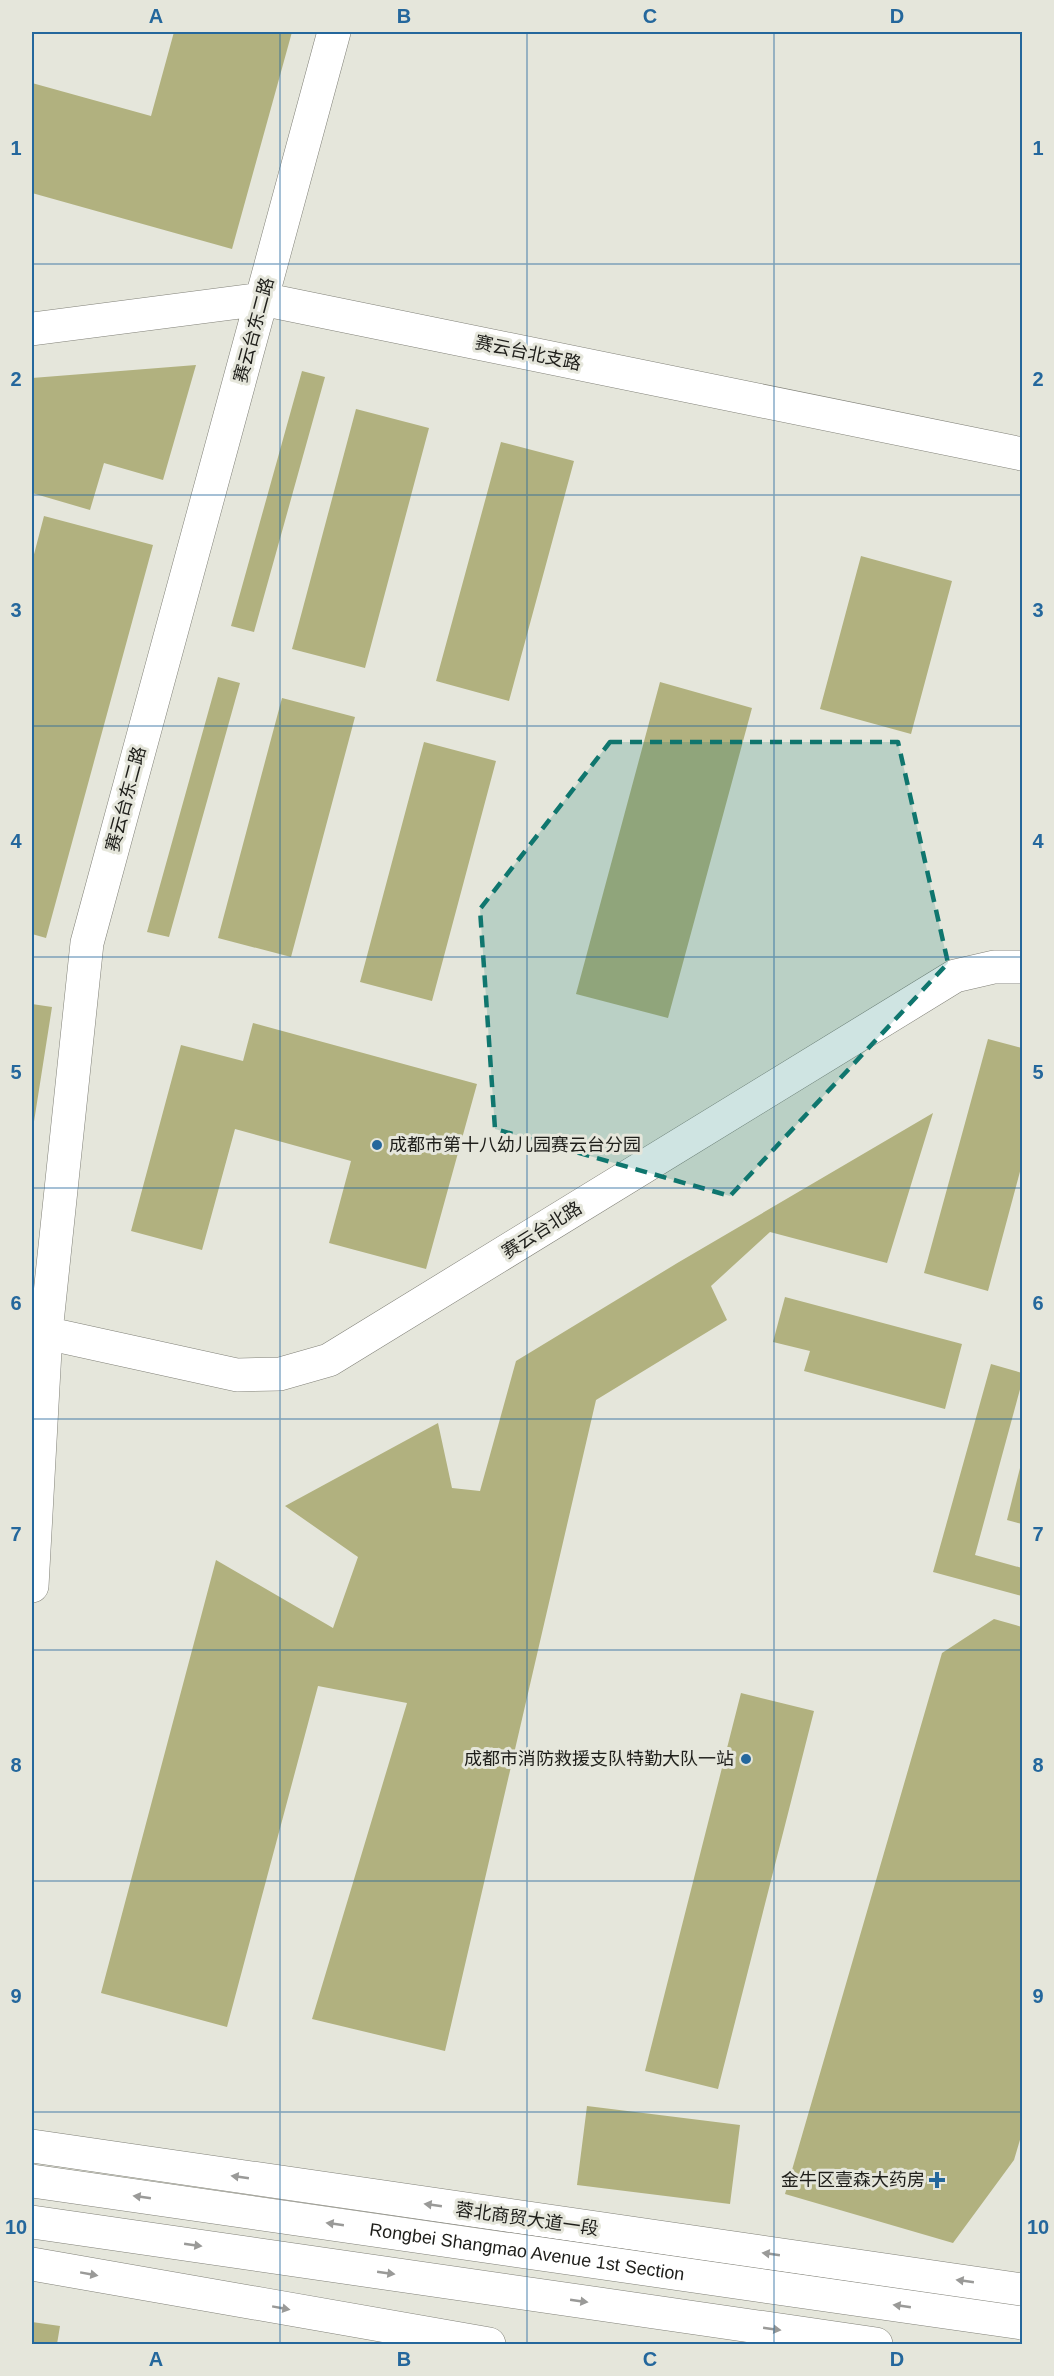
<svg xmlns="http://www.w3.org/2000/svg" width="1054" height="2376" viewBox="0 0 1054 2376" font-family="Arial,'Noto Sans SC',sans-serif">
<rect width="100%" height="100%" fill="#e5e6db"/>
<path fill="#b1b17f" d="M174 32H292L232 249 32 193V83L151 116Z
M196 365 163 480 104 463 90 510 32 493V378Z
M302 371 325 377 254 632 231 626Z
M356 409 429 428 365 668 292 649Z
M501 442 574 461 509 701 436 681Z
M44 516 153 545 46 938 32 934V562Z
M861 556 952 581 911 734 820 709Z
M218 677 240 683 169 937 147 932Z
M660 682 752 708 668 1018 576 994Z
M282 698 355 717 291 957 218 938Z
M424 742 496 761 432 1001 360 982Z
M32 1004 52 1007 33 1128H32Z
M253 1023 477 1084 426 1269 329 1243 351 1161 235 1129 202 1250 131 1231 181 1045 243 1061Z
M988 1039 1022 1048V1164L988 1291 924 1273Z
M933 1113 887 1263 770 1232 711 1286 727 1320 596 1400 445 2051 312 2019 407 1703 318 1686 227 2027 101 1993 216 1560 333 1628 358 1557 285 1506 438 1423 452 1488 480 1491 516 1361 679 1262Z
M785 1297 962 1344 945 1409 804 1371 810 1351 773 1342Z
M991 1364 1022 1373V1382L975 1555 1022 1568V1596L933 1572Z
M1022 1460V1524L1007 1520Z
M994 1619 1022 1627V2133L1014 2160 953 2243 785 2194 942 1653Z
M741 1693 814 1711 718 2089 645 2071Z
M587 2106 740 2125 730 2204 577 2185Z
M32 2322 60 2326 57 2344H32Z"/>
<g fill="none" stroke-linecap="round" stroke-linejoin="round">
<g stroke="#818178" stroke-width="34">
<path id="street" d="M32 329 262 299 1022 454
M32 1330 237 1375 280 1374 329 1360 955 976 994 967H1022
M32 1586 46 1332 87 943 334 32"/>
</g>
<g stroke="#818178" stroke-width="34">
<path id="secondary" d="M32 2146 1022 2290
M32 2264 489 2344"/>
</g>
<g stroke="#818178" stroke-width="34">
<path id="highway" d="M32 2222 876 2344"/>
</g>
<use href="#street" stroke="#fff" stroke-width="33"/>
<use href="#secondary" stroke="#fff" stroke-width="33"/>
<use href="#highway" stroke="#fff" stroke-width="33"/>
<g stroke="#818178" stroke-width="34" stroke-linecap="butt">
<g id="highway-bridge">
<path id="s1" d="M32 2181 1022 2323"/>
</g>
</g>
<use href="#highway-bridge" stroke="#fff" stroke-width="33"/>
</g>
<defs><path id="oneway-solid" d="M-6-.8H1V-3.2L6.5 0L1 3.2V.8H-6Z" transform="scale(1.5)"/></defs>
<g fill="#9a9a98">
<use href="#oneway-solid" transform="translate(240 2177) rotate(-172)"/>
<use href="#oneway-solid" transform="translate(142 2197) rotate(-172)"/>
<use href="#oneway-solid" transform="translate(433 2205) rotate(-172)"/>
<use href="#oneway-solid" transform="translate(335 2224) rotate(-172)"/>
<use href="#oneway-solid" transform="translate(193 2245) rotate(8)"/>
<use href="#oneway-solid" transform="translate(771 2254) rotate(-172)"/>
<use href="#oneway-solid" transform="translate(386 2273) rotate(8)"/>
<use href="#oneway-solid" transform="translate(89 2274) rotate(10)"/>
<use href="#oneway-solid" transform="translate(965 2281) rotate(-172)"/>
<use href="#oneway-solid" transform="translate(579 2301) rotate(8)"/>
<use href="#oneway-solid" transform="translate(902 2306) rotate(-172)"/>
<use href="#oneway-solid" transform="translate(281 2308) rotate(10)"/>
<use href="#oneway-solid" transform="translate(772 2329) rotate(8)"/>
</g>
<path fill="#0f766e" fill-opacity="0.2" stroke="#0f766e" stroke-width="4.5" stroke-dasharray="12 8" stroke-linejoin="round" d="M610 742H898L948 963 730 1196 495 1129 480 909Z"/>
<path fill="none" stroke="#24679c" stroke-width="1.5" stroke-opacity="0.55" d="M280 32V2344M527 32V2344M774 32V2344M32 264H1022M32 495H1022M32 726H1022M32 957H1022M32 1188H1022M32 1419H1022M32 1650H1022M32 1881H1022M32 2112H1022"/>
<g fill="#24679c" stroke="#e5e6db" stroke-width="2">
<circle cx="377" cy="1145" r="6"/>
<circle cx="746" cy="1759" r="6"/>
<path d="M934 2171h6v6h6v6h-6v6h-6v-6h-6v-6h6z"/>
</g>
<g text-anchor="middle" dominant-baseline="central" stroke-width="6" stroke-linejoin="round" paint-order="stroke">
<g font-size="18" fill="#1e1e1a" stroke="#e5e6db">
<text transform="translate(254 330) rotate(-75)">赛云台东二路</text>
<text transform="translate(528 353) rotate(12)">赛云台北支路</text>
<text transform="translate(126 799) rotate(-75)">赛云台东二路</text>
<text transform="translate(542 1230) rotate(-32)">赛云台北路</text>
<text transform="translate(527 2219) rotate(8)">蓉北商贸大道一段</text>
<text stroke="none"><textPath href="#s1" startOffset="500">Rongbei Shangmao Avenue 1st Section</textPath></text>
</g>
<g font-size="18" fill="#1e1e1a" stroke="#e5e6db" text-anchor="end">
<text x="389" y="1145" text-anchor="start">成都市第十八幼儿园赛云台分园</text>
<text x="734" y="1759">成都市消防救援支队特勤大队一站</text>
<text x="925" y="2180">金牛区壹森大药房</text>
</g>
</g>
<rect width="1054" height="2376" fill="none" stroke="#e5e6db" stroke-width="66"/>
<rect x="33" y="33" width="988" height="2310" fill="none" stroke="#24679c" stroke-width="2"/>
<g font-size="20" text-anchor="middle" font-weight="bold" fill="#24679c">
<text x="156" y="23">A</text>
<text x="404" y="23">B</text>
<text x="650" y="23">C</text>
<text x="897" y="23">D</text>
<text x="16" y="155">1</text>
<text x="1038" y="155">1</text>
<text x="16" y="386">2</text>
<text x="1038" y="386">2</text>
<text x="16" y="617">3</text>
<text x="1038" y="617">3</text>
<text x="16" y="848">4</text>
<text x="1038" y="848">4</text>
<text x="16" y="1079">5</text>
<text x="1038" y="1079">5</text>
<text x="16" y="1310">6</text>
<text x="1038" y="1310">6</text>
<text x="16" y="1541">7</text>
<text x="1038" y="1541">7</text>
<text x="16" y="1772">8</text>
<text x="1038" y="1772">8</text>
<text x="16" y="2003">9</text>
<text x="1038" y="2003">9</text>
<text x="16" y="2234">10</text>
<text x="1038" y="2234">10</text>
<text x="156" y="2366">A</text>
<text x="404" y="2366">B</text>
<text x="650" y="2366">C</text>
<text x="897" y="2366">D</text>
</g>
</svg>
